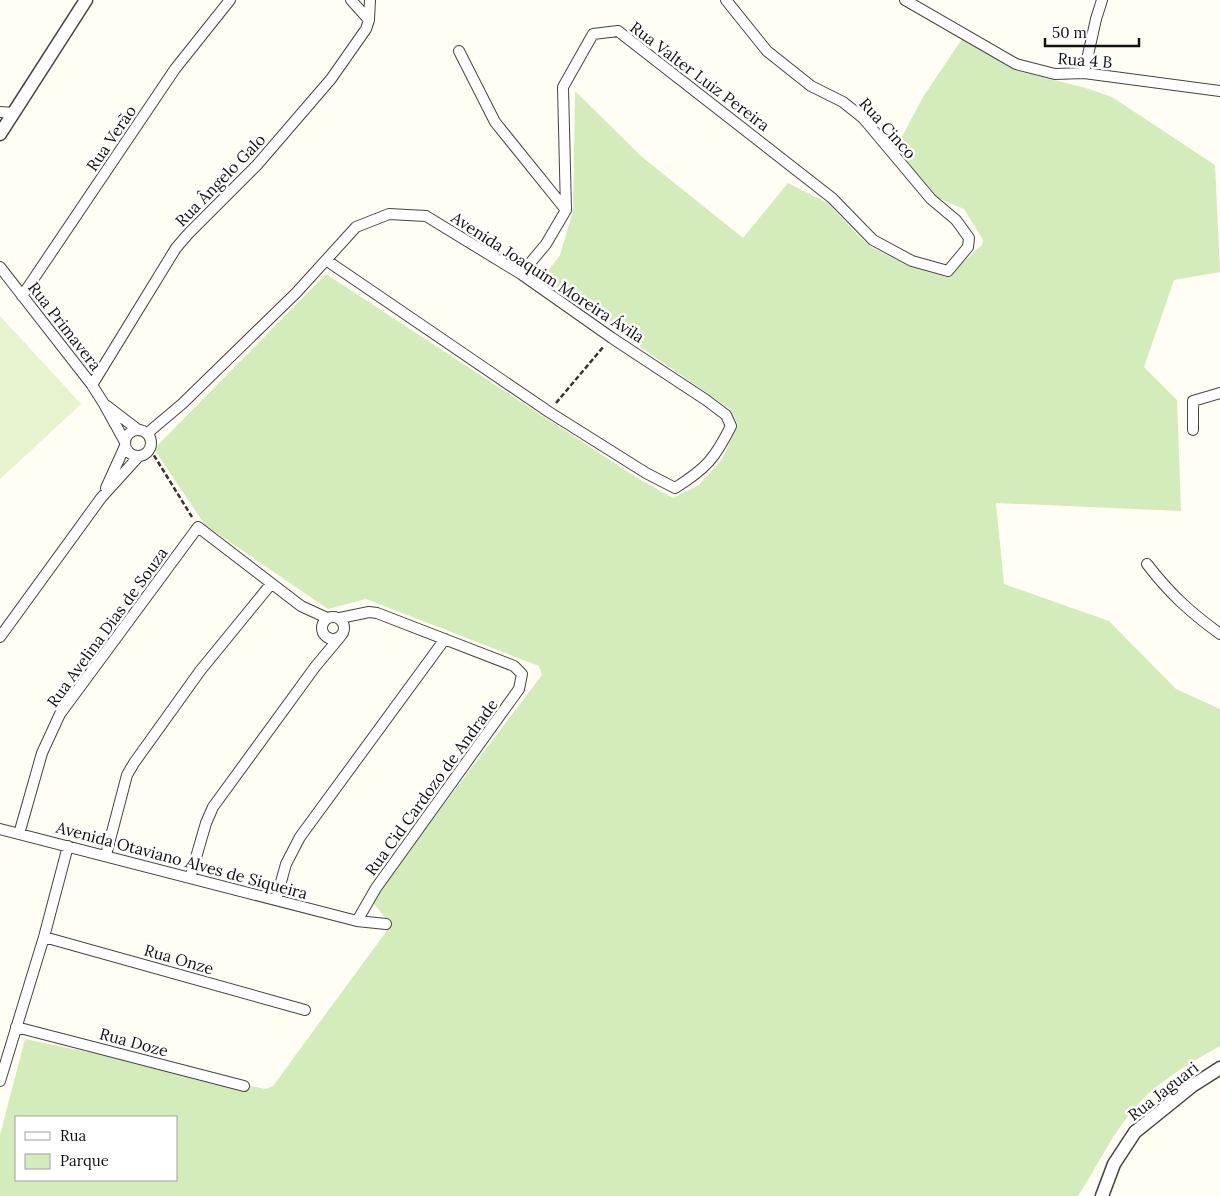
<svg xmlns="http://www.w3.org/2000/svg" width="1220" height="1196" viewBox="0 0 1220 1196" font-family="Lora,serif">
<rect width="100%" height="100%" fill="#fffdf4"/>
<path fill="#d4ecbb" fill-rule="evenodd" d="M962 39 1014 70 1086 88 1112 97 1215 165 1220 272 1174 280 1144 367 1177 400 1181 511 996 503 1004 584 1109 621 1176 689 1220 709V1046C1192 1062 1161 1079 1139 1103 1114 1130 1098 1165 1078 1196H0V1135L25 1039 266 1089 273 1086 391 925 371 900 542 675 539 666 366 599 328 609 205 525 154 449 326 274 639 479 673 498 699 485 722 459 738 425 730 409 542 279 560 255 573 211 575 91 642 157 743 238 788 183 828 203 850 227 871 247 911 267 946 277 982 245 983 240 964 209 933 196 896 148 923 97ZM16 1117H176V1180H16Z"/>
<path fill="#e6f3cd" d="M0 316 81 404 0 479Z"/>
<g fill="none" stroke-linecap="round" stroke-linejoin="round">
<g stroke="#444" stroke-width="12">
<path id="minor" d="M351 0 369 20
M905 0 1016 64 1055 74 1084 73 1220 91
M459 51 495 122 566 210
M1084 73 1096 19 1102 0
M0 112 14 113
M0 267 92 385 104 404 125 442
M521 274 546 244 566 210 563 87 593 34 618 31 832 198 873 240 912 261 948 271 968 247 969 238 956 220 931 199 863 118 843 102 811 86 767 51 726 0
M22 296 175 69 230 0
M92 385 176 248 189 233 257 165 331 79 366 29 369 20 370 0
M107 406 137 429
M125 443a13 13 0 1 1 26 0a13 13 0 1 1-26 0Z
M1193 430V401L1220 393
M149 435 150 431 182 404 296 293 356 227 389 214 426 216 521 274 612 338 706 400 726 415 731 426C715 458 707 468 675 488L646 473 549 412 326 260
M106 488 125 446
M1147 564C1170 594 1190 612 1220 634
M322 628a11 11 0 1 1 22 0a11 11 0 1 1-22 0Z
M340 618 369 612 377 613 514 666 522 674 519 689 376 888 357 921
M0 637 101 498 139 456
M0 829 357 921 386 924
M19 834 42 753 60 714 198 527 301 606 327 618
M106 855 127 775 134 763 200 671 271 584
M190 878 206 823 213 807 315 667 340 637
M276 900 286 864 300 837 445 639
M44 937 305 1010
M16 1027 244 1086
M0 1081 44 937 68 846"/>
</g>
<g stroke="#444" stroke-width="15">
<path id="tertiary" d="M0 134 86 0
M1102 1196 1114 1164 1135 1132 1192 1086 1220 1068"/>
</g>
<path stroke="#333" stroke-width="2.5" stroke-dasharray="5 2.5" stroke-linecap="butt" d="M556 403 604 346
M150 449 192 517"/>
<use href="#minor" stroke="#fff" stroke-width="10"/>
<use href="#tertiary" stroke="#fff" stroke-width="12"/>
</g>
<g text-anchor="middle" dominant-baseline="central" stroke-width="5" stroke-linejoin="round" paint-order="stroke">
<g font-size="16" fill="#111" stroke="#fff">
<text transform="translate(1085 60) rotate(4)">Rua 4 B</text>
<text transform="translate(700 76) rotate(37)">Rua Valter Luiz Pereira</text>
<text transform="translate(888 128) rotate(48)">Rua Cinco</text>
<text transform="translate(111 138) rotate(-56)">Rua Verão</text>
<text transform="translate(220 180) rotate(-46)">Rua Ângelo Galo</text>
<text transform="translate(548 277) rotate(33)">Avenida Joaquim Moreira Ávila</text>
<text transform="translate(65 326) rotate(52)">Rua Primavera</text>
<text transform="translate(107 627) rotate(-54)">Rua Avelina Dias de Souza</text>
<text transform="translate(431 787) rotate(-54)">Rua Cid Cardozo de Andrade</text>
<text transform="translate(182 860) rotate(15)">Avenida Otaviano Alves de Siqueira</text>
<text transform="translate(179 959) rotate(16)">Rua Onze</text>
<text transform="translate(134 1042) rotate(15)">Rua Doze</text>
<text transform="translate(1163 1091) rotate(-38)">Rua Jaguari</text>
</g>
</g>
<rect x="15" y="1116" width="162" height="65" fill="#ffffff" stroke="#a0a0a0"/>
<rect x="25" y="1132" width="25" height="8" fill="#ffffff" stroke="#a0a0a0"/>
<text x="60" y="1141" font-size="15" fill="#111111">Rua</text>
<rect x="25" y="1154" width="25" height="15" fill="#d4ecbb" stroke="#a0a0a0"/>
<text x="60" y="1166" font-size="15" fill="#111111">Parque</text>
<path d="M1045 38v8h94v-8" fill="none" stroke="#111111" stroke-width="2.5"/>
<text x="1052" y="38" font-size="15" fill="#111111" stroke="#ffffff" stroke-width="4" paint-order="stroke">50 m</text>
</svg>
